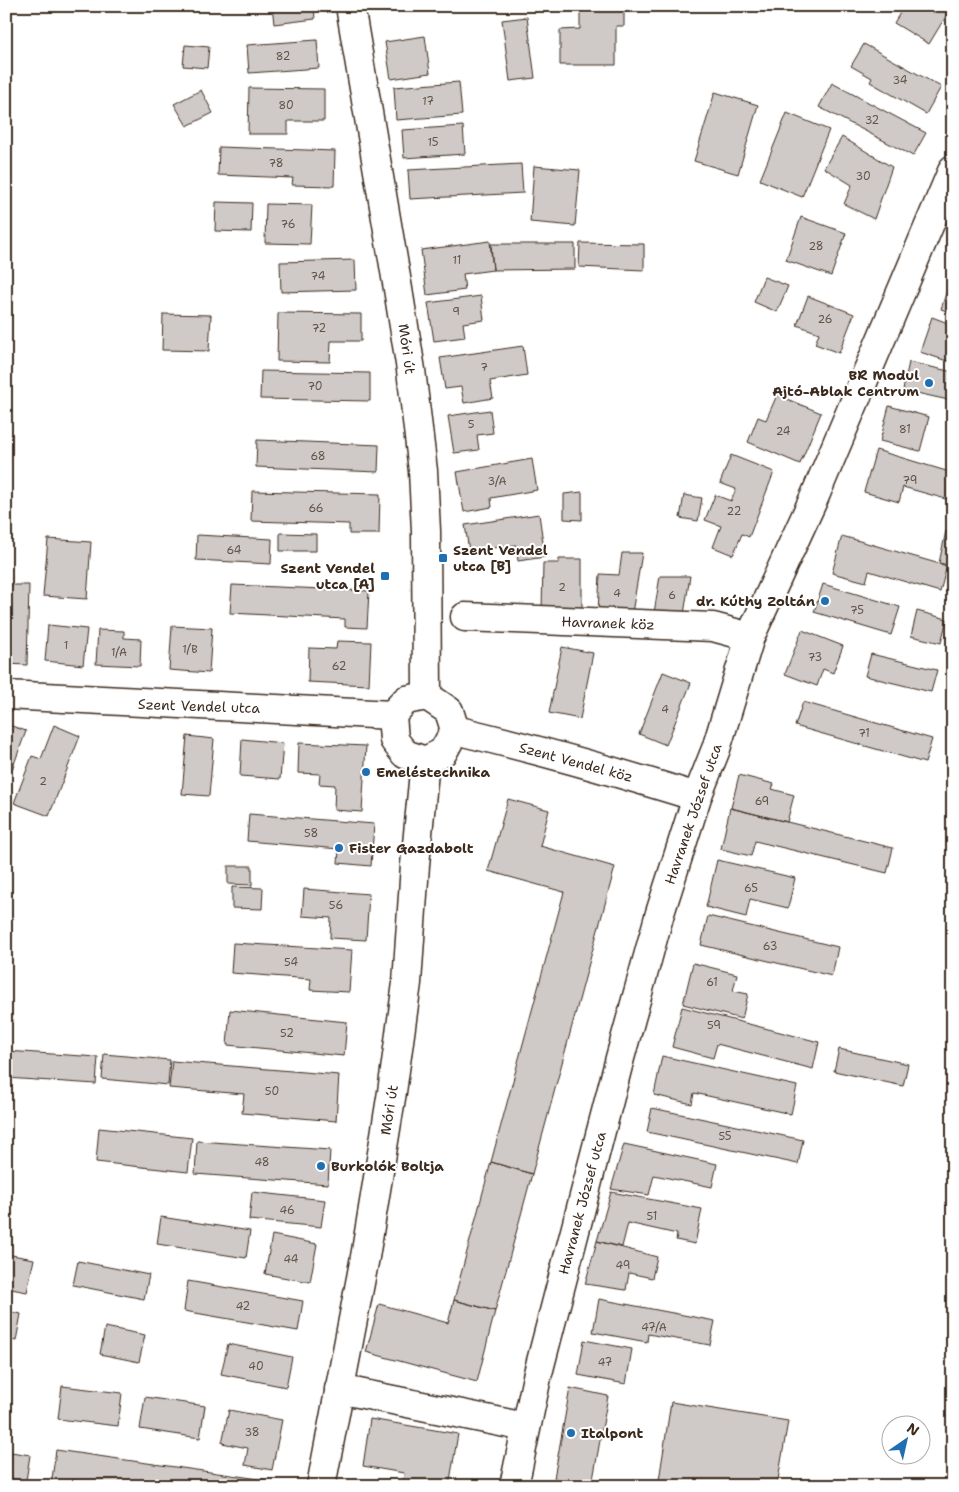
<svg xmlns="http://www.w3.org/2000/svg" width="959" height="1492" viewBox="0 0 959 1492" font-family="'Shantell Sans',sans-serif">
<rect width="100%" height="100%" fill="#fff"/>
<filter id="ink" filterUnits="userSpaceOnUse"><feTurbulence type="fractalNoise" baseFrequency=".02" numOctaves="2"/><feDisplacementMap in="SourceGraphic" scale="10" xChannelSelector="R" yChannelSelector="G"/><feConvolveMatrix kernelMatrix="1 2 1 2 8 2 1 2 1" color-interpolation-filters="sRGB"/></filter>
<g filter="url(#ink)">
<path fill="#cfcac7" stroke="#3b2a1e" d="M272 6H314L315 19 274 24Z
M384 6H414L385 11Z
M589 6H624V26H616V65H560V30L580 29V7Z
M904 6H952L929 44 894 23Z
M527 17 535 78 510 81 502 20Z
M425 36 430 73 391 79 385 42Z
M317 40 319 68 249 73 247 45Z
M864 44 941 87 926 114 870 82 872 78 851 66Z
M185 45 209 47 207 68 183 66Z
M459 82 462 115 396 120 394 87Z
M832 83 926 133 913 156 819 107Z
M249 88 324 89V121H288V134H248Z
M201 90 213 113 187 126 174 104Z
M715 92 758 105 738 174 694 161Z
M787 113 829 130 802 197 760 180Z
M463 126 465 154 404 158 402 130Z
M842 137 892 167 874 219 844 204 852 185 824 168Z
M219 147 335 151 334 186 292 185 293 178 218 175Z
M521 164 523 193 410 199 408 170Z
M534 166 580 170 575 226 530 222Z
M216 202 252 203 251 232 215 231Z
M266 204 312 205 310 244 265 243Z
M801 217 846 233 831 276 786 260Z
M490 241 493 270 463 274 465 290 427 295 421 250Z
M580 243 644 244V270L579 267Z
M491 244H575V269L493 270Z
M355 260 356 290 281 292 280 262Z
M764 277 788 286 777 312 754 302Z
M951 277 953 278V313L941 309Z
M481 296 484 320 463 323 465 337 434 341 428 303Z
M808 296 854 314 839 353 815 344 819 333 797 325Z
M278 313 361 314V341H331L330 362 277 361Z
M163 314 211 315 209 351 162 350Z
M932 317 953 325V363L920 352Z
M523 346 527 375 490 381 493 398 464 403 461 387 445 389 440 358Z
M909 362 953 372V401L903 390Z
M261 371 370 373V401L260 399Z
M777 395 821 413 800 464 748 442 758 417 766 420Z
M889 406 929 417 920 451 880 441Z
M490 410 493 433 477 435 479 450 454 453 448 416Z
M257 440 379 445 378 472 256 467Z
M876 450 953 473V501L903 487 899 502 864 492Z
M731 455 774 472 749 537 742 534 733 555 713 547 721 526 705 520 715 495 731 501 736 489 720 483Z
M532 459 537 490 491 498 492 507 464 512 457 472Z
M252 491 380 494 379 534H349V524L251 521Z
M582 492V520L564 519V494Z
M684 495 702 498 698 521 680 518Z
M539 514 545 557 518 561 516 545 469 551 465 525Z
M946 531 953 532V566L939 563Z
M280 533 316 534V551H280Z
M197 535 272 539 271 564 196 560Z
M842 536 947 566 940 592 869 571 866 582 832 573Z
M48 539 91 542 87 599 43 596Z
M622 553H642L632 613 598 612 600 574 619 575Z
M559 559H582V611H542L543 563H559Z
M660 576H690L684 614 654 613Z
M823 584 900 607 891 635 814 612Z
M6 585H29L27 665 6 664Z
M232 585 369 591 367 628 345 627V619L230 613Z
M917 611 947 619 941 643 911 636Z
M48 625 87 629 83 665 45 661Z
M172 626 212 628 209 673 169 670Z
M98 630 124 631V638L141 639 140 666 96 664Z
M802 630 843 646 833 673 823 669 817 686 785 674Z
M337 641 371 642 369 685 308 682 309 648 336 649Z
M562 647 593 653 580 719 549 713Z
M871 654 937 670 931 692 865 676Z
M663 672 691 683 666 745 639 734Z
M803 702 932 739 925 763 795 726Z
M6 724 26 731 6 786Z
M54 725 80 736 49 816 14 803 32 756 41 759Z
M187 736 214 739 209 796 182 794Z
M242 739 283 743 280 779 240 776Z
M299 743 366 746 362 812 334 810 335 785 319 784 320 774 298 773Z
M739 775 774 784 772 789 794 795 787 822 731 808Z
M508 799 549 810 540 846 615 867 532 1174 491 1162 564 892 488 871Z
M730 808 893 848 887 873 755 841 751 856 721 849Z
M249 814 374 824 371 866 338 863 339 849 247 841Z
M717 860 795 878 788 908 750 899 746 917 706 907Z
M228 866H252V885L228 884Z
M232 887 263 888 262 909 232 908Z
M304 889 369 894 366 940 330 938 331 918 302 916Z
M708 916 838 947 832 976 701 945Z
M233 943 352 950 349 992 310 990 311 979 231 973Z
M693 963 737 974 733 991 748 994 742 1019 683 1004Z
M682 1007 819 1042 813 1069 717 1044 713 1058 672 1047Z
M230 1010 347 1022 344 1056 227 1045Z
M839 1049 908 1064 903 1086 834 1071Z
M6 1051 98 1057 96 1084 6 1078Z
M104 1054 170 1060 168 1085 102 1079Z
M662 1056 797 1086 791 1114 694 1093 692 1104 654 1095Z
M172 1061 339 1075 336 1121 242 1113 244 1094 169 1088Z
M652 1108 803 1140 798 1164 647 1132Z
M99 1128 192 1138 188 1172 96 1162Z
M197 1141 330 1150 328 1184 195 1174Z
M624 1144 717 1164 712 1187 654 1175 649 1195 611 1189Z
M491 1162 532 1174 495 1311 454 1300Z
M252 1192 325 1200 321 1227 249 1220Z
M611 1192 702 1209 695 1244 676 1240 677 1234 628 1223 622 1247 597 1241Z
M161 1217 250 1231 246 1258 157 1244Z
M272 1235 317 1244 310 1282 265 1274Z
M597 1241 657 1257 652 1278 629 1273 626 1290 585 1284Z
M6 1254 34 1259 27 1292 6 1288Z
M78 1261 149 1275 144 1299 73 1285Z
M188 1281 303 1301 298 1331 184 1311Z
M599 1299 715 1321 710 1345 648 1334 647 1342 593 1332Z
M454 1300 495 1311 477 1382 366 1352 379 1304 448 1323Z
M6 1311 21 1314 16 1341 6 1339Z
M105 1327 145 1335 139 1362 100 1354Z
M584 1340 632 1349 626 1384 578 1375Z
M228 1344 292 1357 286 1387 221 1374Z
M62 1386 122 1393 118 1426 58 1419Z
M570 1388 608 1396 592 1485 554 1478Z
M145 1397 205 1406 200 1438 140 1429Z
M671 1402 788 1421 777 1486H694L659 1480Z
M229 1410 282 1420 272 1470 245 1465 248 1448 222 1443Z
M370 1419 458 1434 449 1486H402L404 1473 363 1466Z
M56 1450 266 1480 265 1486H113L75 1480 74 1486H51Z
M11 1452 30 1455 26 1481 7 1478Z
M554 1478 592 1485 598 1486H552Z"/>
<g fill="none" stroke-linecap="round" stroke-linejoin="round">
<g stroke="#3b2a1e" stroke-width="31">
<path id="minor" d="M465 617 713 627 750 637
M6 695 392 715
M455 730C536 749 617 772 697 797
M339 1389 525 1427
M514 1486 537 1377 620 1058 660 913 697 797 716 749 750 637 814 498 953 169"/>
</g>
<g stroke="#3b2a1e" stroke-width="31">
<path id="major" d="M350 6 398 289 411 370 423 471 426 531 427 696
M427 696 449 711 455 730 443 752 425 761 405 754 394 740 392 715 406 700Z
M321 1486 365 1257 392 1092 407 983 415 865 425 761"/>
</g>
<use href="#minor" stroke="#fff" stroke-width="28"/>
<use href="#major" stroke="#fff" stroke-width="28"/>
</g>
</g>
<g fill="#1f6fb2" stroke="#fff" stroke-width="2">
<circle cx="929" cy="383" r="5"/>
<rect x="438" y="553" width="10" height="10" rx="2.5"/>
<rect x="380" y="571" width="10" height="10" rx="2.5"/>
<circle cx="825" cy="601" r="5"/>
<circle cx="366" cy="772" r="5"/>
<circle cx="339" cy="848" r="5"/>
<circle cx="321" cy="1166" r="5"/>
<circle cx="571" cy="1433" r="5"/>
</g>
<g text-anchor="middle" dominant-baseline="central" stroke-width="4" stroke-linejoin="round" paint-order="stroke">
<g font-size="11" fill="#605248">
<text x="283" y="56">82</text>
<text x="900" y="80">34</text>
<text x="428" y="101">17</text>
<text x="286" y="105">80</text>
<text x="872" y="120">32</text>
<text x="433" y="142">15</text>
<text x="276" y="163">78</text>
<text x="863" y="176">30</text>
<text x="288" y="224">76</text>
<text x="816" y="246">28</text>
<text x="457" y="260">11</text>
<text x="318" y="276">74</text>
<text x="456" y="311">9</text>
<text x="825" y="319">26</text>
<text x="319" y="328">72</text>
<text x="484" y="367">7</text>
<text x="315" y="386">70</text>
<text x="471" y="424">5</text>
<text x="905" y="429">81</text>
<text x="783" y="431">24</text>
<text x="318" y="456">68</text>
<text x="910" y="480">79</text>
<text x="497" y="481">3/A</text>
<text x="316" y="508">66</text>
<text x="734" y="511">22</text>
<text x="234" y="550">64</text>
<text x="562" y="587">2</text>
<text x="617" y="593">4</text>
<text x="672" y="595">6</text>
<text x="857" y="610">75</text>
<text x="66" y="645">1</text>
<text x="190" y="649">1/B</text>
<text x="119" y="652">1/A</text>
<text x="815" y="657">73</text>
<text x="339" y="666">62</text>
<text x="665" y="709">4</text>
<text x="864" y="733">71</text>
<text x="43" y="781">2</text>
<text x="762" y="801">69</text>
<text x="311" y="833">58</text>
<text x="751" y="888">65</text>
<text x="336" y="905">56</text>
<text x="770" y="946">63</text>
<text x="291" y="962">54</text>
<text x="712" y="982">61</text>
<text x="714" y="1025">59</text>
<text x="287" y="1033">52</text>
<text x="272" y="1091">50</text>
<text x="725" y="1136">55</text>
<text x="262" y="1162">48</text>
<text x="287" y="1210">46</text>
<text x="652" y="1216">51</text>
<text x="291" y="1259">44</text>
<text x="623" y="1265">49</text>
<text x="243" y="1306">42</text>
<text x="654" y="1327">47/A</text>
<text x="605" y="1362">47</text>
<text x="256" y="1366">40</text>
<text x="252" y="1432">38</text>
</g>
<g font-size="14" fill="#3b2a1e" stroke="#fff">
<text transform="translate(407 349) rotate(82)">Móri út</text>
<text transform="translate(608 623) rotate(2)">Havranek köz</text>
<text transform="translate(199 706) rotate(2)">Szent Vendel utca</text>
<text transform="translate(576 762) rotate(15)">Szent Vendel köz</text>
<text transform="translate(693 814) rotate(-71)">Havranek József utca</text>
<text transform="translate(389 1110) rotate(-81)">Móri út</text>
<text transform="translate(582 1203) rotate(-75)">Havranek József utca</text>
</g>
<g font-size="14" font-weight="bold" fill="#3b2a1e" stroke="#fff" text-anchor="start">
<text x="919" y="375" text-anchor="end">BR Modul<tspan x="919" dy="16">Ajtó-Ablak Centrum</tspan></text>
<text x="453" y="550">Szent Vendel<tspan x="453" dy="16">utca [B]</tspan></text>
<text x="375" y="568" text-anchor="end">Szent Vendel<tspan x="375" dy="16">utca [A]</tspan></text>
<text x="815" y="601" text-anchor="end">dr. Kúthy Zoltán</text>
<text x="376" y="772">Emeléstechnika</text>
<text x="349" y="848">Fister Gazdabolt</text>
<text x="331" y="1166">Burkolók Boltja</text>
<text x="581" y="1433">Italpont</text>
</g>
</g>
<rect width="959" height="1492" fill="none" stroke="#fff" stroke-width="25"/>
<rect x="12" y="12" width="934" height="1467" fill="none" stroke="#3b2a1e" stroke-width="2" filter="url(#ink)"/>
<g transform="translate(906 1440) rotate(34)"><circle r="24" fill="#ffffff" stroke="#b1aaa5"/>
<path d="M0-4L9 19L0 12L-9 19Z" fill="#1f6fb2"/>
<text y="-8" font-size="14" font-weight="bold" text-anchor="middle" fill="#3b2a1e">N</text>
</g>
</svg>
